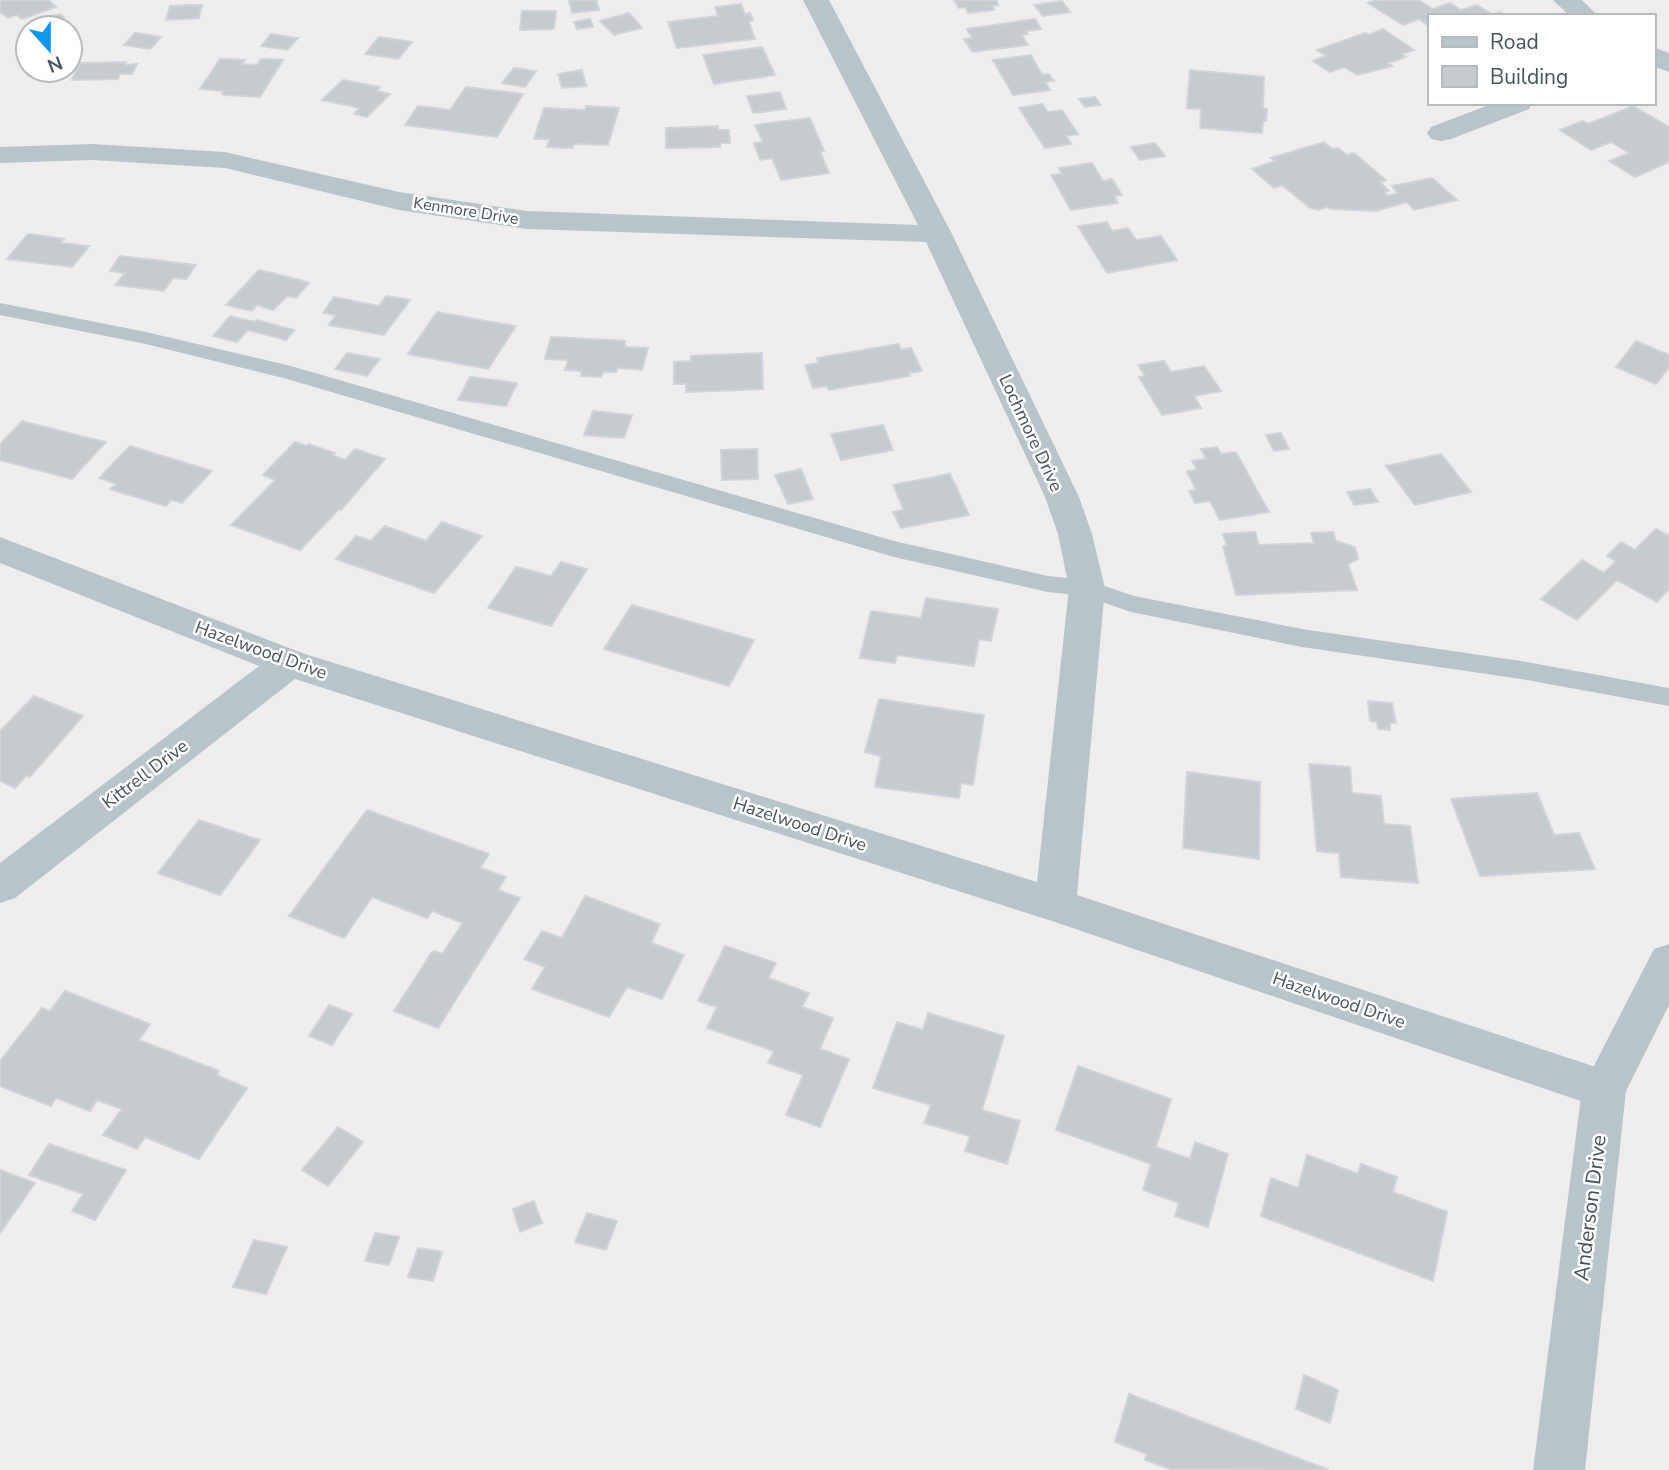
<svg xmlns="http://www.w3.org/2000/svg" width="1669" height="1470" viewBox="0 0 1669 1470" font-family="'Nunito Sans',sans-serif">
<rect width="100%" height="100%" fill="#efeced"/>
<path fill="#c6cbd0" stroke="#d0d4d9" stroke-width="2" d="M0 0H48L56 7 22 19 17 15 8 18 0 12Z
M569 0H596L599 10 572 13Z
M954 0H996L998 5 992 6 994 10 968 13 965 7 959 8Z
M1376 0H1418L1433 9 1450 3 1461 10 1477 5 1493 15 1500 12 1506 16H1429V26L1419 19 1403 25 1368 3Z
M1062 1 1070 12 1043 16 1034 5Z
M741 4 745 14 750 13 753 20 749 22 755 39 677 48 668 22 718 16 715 7Z
M190 5H202L199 18 166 20 170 6Z
M522 11H556L554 29 520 30Z
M629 13 642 28 614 35 600 21Z
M61 14 64 18 63 22 68 25 36 27 44 17Z
M590 19 593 27 577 29 574 22Z
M1035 19 1041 29 1026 31 1028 34 1022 35 1028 45 972 52 964 39 972 38 967 29Z
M1383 29 1414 50 1402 54 1406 57 1388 63 1392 66 1357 75 1344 67 1330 72 1313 61 1326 56 1317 50 1365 33 1369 35Z
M135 33 161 37 150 49 124 45Z
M271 34 296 38H298L287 50 261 46Z
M379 37 412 42 398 59 365 54Z
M762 47 775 75 714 84 703 55Z
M1031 55 1042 75 1049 74 1054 81 1045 82 1050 90 1013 95 993 60Z
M220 59 245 60 242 64 257 65 261 59 283 60 260 97 225 95 222 94 224 91 200 89Z
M126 62 125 65 137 64 132 74H120L118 79 72 80 80 63Z
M514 68 536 71 525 87 502 83Z
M582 70 586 86 562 88 558 74Z
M1190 70 1264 77 1263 108 1267 109 1266 121H1263L1262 133 1200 128 1201 109 1187 108Z
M343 80 380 87 377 91 390 94 367 117 354 114 360 108 322 100Z
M466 87 523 94 497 137 405 125 418 106 450 110Z
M780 92 786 109 753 113 747 96Z
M1095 97 1101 105 1085 107 1079 99Z
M1042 104 1048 112 1062 110 1078 134 1066 136 1071 144 1045 148 1019 108Z
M586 106 619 108 608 145 574 144 573 148 547 147 550 139H534L544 108 585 110Z
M1633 106 1669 127V162L1635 177 1609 161 1629 153 1611 142 1591 150 1560 130 1583 121 1588 124Z
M810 118 824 151H820L829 173 781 180 772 158 760 160 754 143 763 142 755 125Z
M718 126V130H729L730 143H720V147L666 148V128Z
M1324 142 1332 149 1338 148 1347 155 1354 153 1386 180 1380 182 1389 191 1384 193 1388 196 1398 193 1392 186 1432 178 1457 200 1414 210 1407 202 1376 211 1330 209 1328 207 1318 210 1309 207 1282 185 1274 188 1252 169 1275 161 1271 158Z
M1155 143 1165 156 1140 160 1131 147Z
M1092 163 1103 181 1112 179 1122 195 1114 196 1118 203 1071 210 1051 175 1062 174 1059 168Z
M1107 222 1112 231 1128 228 1136 240 1161 236 1177 260 1107 273 1078 226Z
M28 234 64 239 60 243 89 246 72 267 7 259Z
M120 256 171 262 196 265 186 279 173 278 164 291 115 285 125 273 110 271Z
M259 270 300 280 309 283 296 298 287 296 273 310 257 305 252 311 226 305Z
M386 296 410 300 384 335 329 325 336 315 323 313 334 297 379 306Z
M437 312 491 322 516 326 488 369 408 354Z
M230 316 255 322 257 320 294 330 286 340 248 330 237 342 213 336Z
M551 337 625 341V347L648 348 642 370 618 368 616 372H603L601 377 581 376 582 371 565 370 568 360 545 359Z
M1636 341 1669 355V367L1656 384 1616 367Z
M898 344 901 350 911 348 922 371 909 373 910 376 829 390 827 386 813 388 805 365 819 363 817 358Z
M347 353 380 359 367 376 335 369Z
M762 353 763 389 686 392V384H674V362L691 361V356Z
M1164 361 1171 372 1204 366 1221 391 1194 396 1201 408 1162 415 1139 377 1145 376 1138 365Z
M470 377 517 383 506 406 458 400Z
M593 411 632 415 624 438 584 435Z
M22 421 80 436 106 442 72 479 0 460V444Z
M883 425 893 450 841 460 831 434Z
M1281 433 1289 449 1274 451 1266 435Z
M295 442 306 446 309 444 335 453 332 455 345 460 355 449 385 459 341 510 339 509 300 550 231 525 275 480 263 475Z
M130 446 212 471 182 503 171 500 166 506 110 489 116 484 99 478Z
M1217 447 1221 454 1236 452 1269 512 1220 520 1210 501 1195 503 1189 491 1196 490 1187 471 1197 470 1192 461 1206 459 1201 449Z
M757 449 758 479 722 480 721 450Z
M1441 454 1471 492 1415 505 1386 466Z
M801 469 813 499 788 504 775 475Z
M950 474 969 515 901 528 893 512 904 510 893 485Z
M1370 489 1378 502 1354 505 1347 492Z
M442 522 482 536 434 593 336 559 356 536 371 541 385 526 426 541Z
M1656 529 1669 536V589L1657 602 1617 580 1577 620 1541 599 1582 560 1604 573 1616 561 1607 556 1621 542 1635 550Z
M1255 532 1259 545 1314 543 1311 533 1333 532 1336 541 1355 547 1358 559 1348 564 1357 590 1236 595 1223 546H1227L1223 534Z
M561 562 587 569 551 626 488 608 516 567 551 576Z
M926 598 998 609 991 641 979 639 974 666 897 655 895 663 860 658 871 611 921 618Z
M632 605 754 640 729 686 604 649Z
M34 696 83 716 30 777 26 776 15 788 0 781V731Z
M879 699 984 715 973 785 961 783 959 798 875 787 881 756 865 752Z
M1368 701 1392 703 1396 723H1390V730L1378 729 1377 722 1370 721Z
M1309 764 1350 767 1352 793 1381 796 1384 824 1410 826 1418 883 1341 877 1339 853 1317 851Z
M1187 772 1260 782 1259 859 1183 848Z
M1537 793 1554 835 1579 833 1595 869 1480 876 1451 799Z
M367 810 489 854 480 868 506 877 498 890 520 898 438 1028 394 1011 430 955 434 951 442 954 463 923 432 911 427 918 372 897 344 938 289 916Z
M199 820 260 840 220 895 158 873Z
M585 896 660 924 651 943 684 955 662 999 627 987 609 1017 532 989 545 967 524 959 542 931 562 938Z
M725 946 776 963 768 978 809 993 802 1007 833 1018 820 1049 849 1059 820 1127 786 1115 803 1075 768 1063 774 1051 707 1028 717 1007 698 1001Z
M65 991 150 1024 139 1040 219 1071 216 1075 247 1088 199 1159 145 1137 137 1149 103 1135 122 1109 97 1100 90 1111 56 1098 51 1106 0 1086V1061L42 1008 50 1011Z
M329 1005 352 1014 332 1045 309 1036Z
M928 1013 1004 1036 982 1110 1020 1121 1007 1164 965 1151 970 1136 924 1123 931 1105 873 1088 897 1022 923 1030Z
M1078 1066 1171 1099 1156 1147 1190 1159 1195 1142 1228 1154 1208 1227 1175 1216 1179 1203 1143 1190 1151 1164 1056 1130Z
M338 1127 363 1142 328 1186 302 1170Z
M49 1144 126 1170 95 1220 72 1211 83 1194 29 1175Z
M1307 1155 1358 1174 1361 1164 1397 1177 1393 1192 1447 1212 1433 1281 1261 1216 1271 1178 1298 1188Z
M0 1170 35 1183 0 1233Z
M534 1201 542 1223 520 1232 513 1209Z
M587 1213 617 1221 606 1250 575 1242Z
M375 1233 399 1237 389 1265 365 1261Z
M254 1240 287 1247 266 1294 233 1287Z
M418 1248 442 1252 433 1281 408 1277Z
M1304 1375 1338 1390 1330 1423 1296 1409Z
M1129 1394 1329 1470 1170 1469 1145 1460 1147 1454 1115 1442Z"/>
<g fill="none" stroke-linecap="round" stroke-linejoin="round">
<path fill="#b7c5cb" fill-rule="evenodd" d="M0 303 146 332 291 366 894 541 1048 576 1087 580 1134 596 1302 629 1521 661 1669 688V706L1521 679 1302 647 1131 612 1085 596 1048 592 894 557 287 379 146 344 0 315Z"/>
<path fill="#b7c5cb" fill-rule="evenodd" d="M803 0H829L952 234 1079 497 1092 534 1105 588 1077 895 1620 1075 1626 1089 1620 1103 1604 1109 1055 922 295 679 15 898 0 903V863L259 666 0 563V537L302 653 1037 882 1069 588 1058 534 1045 497 926 242 527 229 399 210 225 168 92 160 0 163V147L92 144 225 152 399 192 527 211 918 225Z
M1494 103H1532L1529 109 1451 139 1441 141 1431 139 1427 133 1431 127Z"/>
<path fill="#b7c5cb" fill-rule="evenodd" d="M1553 0H1582L1598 16H1570Z
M1653 47 1669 53V72L1653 66Z
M1669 944V1005L1626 1091 1585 1470H1533L1582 1089 1654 949Z"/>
</g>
<g text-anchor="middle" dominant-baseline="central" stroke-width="5" stroke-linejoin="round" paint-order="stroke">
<g font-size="16" fill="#44545b" stroke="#fff">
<text transform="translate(466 211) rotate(9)">Kenmore Drive</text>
</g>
<g font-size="18" fill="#44545b" stroke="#fff">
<text transform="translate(1031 433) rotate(65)">Lochmore Drive</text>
<text transform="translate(261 650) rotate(20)">Hazelwood Drive</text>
<text transform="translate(145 774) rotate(-37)">Kittrell Drive</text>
<text transform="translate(800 824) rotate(18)">Hazelwood Drive</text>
<text transform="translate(1339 1000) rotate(19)">Hazelwood Drive</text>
</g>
<g font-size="21" fill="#44545b" stroke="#fff">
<text transform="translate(1590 1208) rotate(-83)">Anderson Drive</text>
</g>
</g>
<rect x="1428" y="14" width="228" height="91" fill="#ffffff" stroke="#b4bbbd" stroke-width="2"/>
<rect x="1442" y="37" width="35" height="10" fill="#b7c5cb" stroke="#b4bbbd" stroke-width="2"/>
<text x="1490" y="49" font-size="21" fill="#44545b">Road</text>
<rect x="1442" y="66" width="35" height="21" fill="#c6cbd0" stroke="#b4bbbd" stroke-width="2"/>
<text x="1490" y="84" font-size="21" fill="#44545b">Building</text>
<g transform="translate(49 49) rotate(159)"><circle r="33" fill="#ffffff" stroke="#b4bbbd" stroke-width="2"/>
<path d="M0-5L12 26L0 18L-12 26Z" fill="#1098e6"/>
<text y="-10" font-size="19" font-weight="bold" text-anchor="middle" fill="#44545b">N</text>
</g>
</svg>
